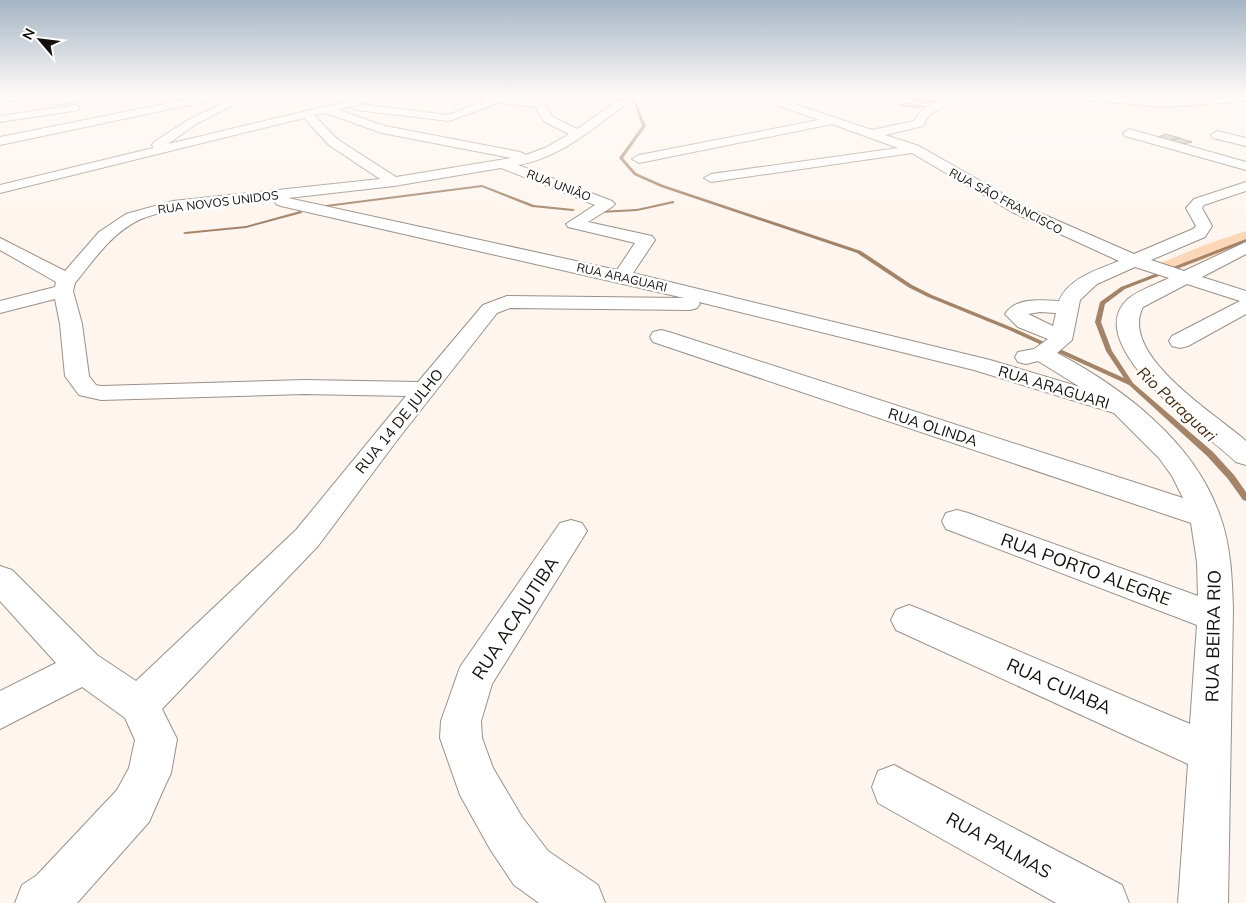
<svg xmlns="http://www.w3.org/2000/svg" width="1246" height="903" viewBox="0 0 1246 903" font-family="Mulish,sans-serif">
<rect width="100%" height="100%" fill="#fef5ee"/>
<path fill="#fbd6b7" d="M1246 231V243L1179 269 1161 263 1202 246Z"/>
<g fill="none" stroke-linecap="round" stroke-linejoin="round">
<path fill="#a38469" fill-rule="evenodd" d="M628 96H630L635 100 646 126 623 158 636 173 663 185 861 251 912 285 932 295 1013 328 1124 378 1106 351 1095 322 1100 302 1121 287 1246 239V242L1125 289 1105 304 1101 322 1112 351 1133 383 1213 452 1234 475 1246 492V501L1243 500 1228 479 1207 456 1129 385 1009 330 928 297 908 287 857 253 661 187 634 175 619 158 642 126 633 100Z
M482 185 534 205 573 209 575 210 573 211 532 207 482 187 326 207 324 206 326 205Z
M673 201H674V203L637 211 599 213 597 212 599 211 637 209Z
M300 211 302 212V213L246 228 185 234 183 233 185 232 246 226Z"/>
</g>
<path fill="#c4bab2" stroke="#837a72" d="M916 98 931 101H933L928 103 910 100Z
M904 103 917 105 924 106 919 108 899 105Z
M1166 134 1180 138 1169 141 1155 138Z
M1178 138 1192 142 1178 145 1166 142Z"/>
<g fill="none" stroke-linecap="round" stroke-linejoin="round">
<g stroke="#9a9089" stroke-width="2">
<path id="minor" d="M0 96H31L26 99 0 102Z
M76 96H102L97 99 53 105 48 102 53 99Z
M204 96 218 97 213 100 0 145V137Z
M238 96H251L196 124 168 144 369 96H386L360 104 448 115 484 101 480 98 481 96H510L509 98 543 102 553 117 577 129 617 101H625V105C592 129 560 158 518 165L612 201 615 204 612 207 588 222 652 236 655 240 633 273 990 360 1080 387 1038 361 1026 364 1018 362 1015 357 1018 352 1034 349 1048 339 1018 327 1005 314C1016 297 1041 300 1059 301 1068 278 1099 269 1119 261L1012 212 912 153 711 182 704 178 711 174 898 148 832 124 639 163 632 159 639 155 819 120 757 98 756 96H770L872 130 914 121C922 105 945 96 963 96L929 115 923 126 885 135 919 146 1024 206 1134 254 1193 229 1196 226 1186 208 1194 199 1246 182V191L1204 205 1202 208 1212 226 1205 237 1151 260 1184 271 1246 242V254L1202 277 1246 291V314L1188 346 1180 348 1172 346 1169 341 1172 336 1240 301 1187 284 1143 307C1118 355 1216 414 1246 441V465L1236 462C1208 435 1078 344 1128 299 1138 290 1157 284 1169 278L1135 267 1097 284 1080 300 1072 340 1057 353C1123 388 1195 442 1220 516 1231 546 1232 578 1233 609L1228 903H1178L1188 764 896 630 891 620 896 610 909 605 922 610 1190 724 1197 625 946 529 942 521 946 513 957 510 968 513 1198 596 1197 562 1191 523 653 342 650 337 653 332 661 330 669 332 1183 498 1172 476 1159 458 1114 413 974 370 699 302 700 304 697 308 690 310 510 308 497 313 398 439 318 546 162 709 177 739 171 773 164 788 149 822 77 903H15L22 885 37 875 117 790 129 768 135 740 125 718 82 687 0 729V691L56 663 0 601V566L12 570 97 655 136 681 296 530 406 396 304 394 101 400 79 395 65 376 60 324 55 299 0 313V301L55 287 56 282 0 250V238L65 271 99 232 126 214 173 201 380 179 329 145 304 118 0 193V185L153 148 152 145 154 142 188 120ZM498 103 535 107 545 122 569 134 547 147 526 155 520 152 385 126 338 110 352 106 353 109 357 110 449 121ZM326 113 382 133 511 158 396 177 337 139 314 115ZM501 168 595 205 566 224 568 227 635 243 617 270 288 198 394 186ZM274 199 276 204 281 206 684 298 507 296 483 305 418 382 304 380 101 386 96 385 89 376 82 324 73 291 75 283C93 261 111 234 137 221 168 205 238 203 274 199ZM1040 312 1056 313 1053 326 1028 314Z
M1064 96H1103L1167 101 1246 96V101L1167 107 1069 99Z
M75 105 79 106V110L0 122V116Z
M1129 129 1246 162V170L1125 136 1123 133Z
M1217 131 1246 138V146L1213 138 1211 135Z
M571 520 582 523 587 531 492 684 481 721 482 738 493 768 522 817 548 851 598 885 605 903H539L514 885 490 849 460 795 440 738 441 721 460 667 560 523Z
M894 765 1122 885 1129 903H1056L878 803 872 787 878 771Z"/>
</g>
<use href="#minor" fill="#fff" fill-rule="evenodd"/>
</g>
<linearGradient id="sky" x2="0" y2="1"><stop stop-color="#a5b5c5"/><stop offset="0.43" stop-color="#fffaf7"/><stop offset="1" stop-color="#fffaf7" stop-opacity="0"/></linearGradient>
<rect width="1246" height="222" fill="url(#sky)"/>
<g text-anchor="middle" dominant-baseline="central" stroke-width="5" stroke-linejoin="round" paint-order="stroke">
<g font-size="12" fill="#13100d" stroke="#fff">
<text transform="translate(559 185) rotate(21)">RUA UNIÂO</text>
<text transform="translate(1006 201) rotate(28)">RUA SÃO FRANCISCO</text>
<text transform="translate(218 202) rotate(-7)">RUA NOVOS UNIDOS</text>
<text transform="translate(622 277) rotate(13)">RUA ARAGUARI</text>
</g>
<g font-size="15" fill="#13100d" stroke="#fff">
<text transform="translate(1054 387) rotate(17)">RUA ARAGUARI</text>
<text transform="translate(399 421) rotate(-51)">RUA 14 DE JULHO</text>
<text transform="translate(933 427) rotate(18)">RUA OLINDA</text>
</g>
<g font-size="16" font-style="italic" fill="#492c0f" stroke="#fff">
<text transform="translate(1177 404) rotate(43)">Rio Paraguari</text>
</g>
<g font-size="18" fill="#13100d" stroke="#fff">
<text transform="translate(1086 569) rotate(20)">RUA PORTO ALEGRE</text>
<text transform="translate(515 618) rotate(-57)">RUA ACAJUTIBA</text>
<text transform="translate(1213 636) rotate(-89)">RUA BEIRA RIO</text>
<text transform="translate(1059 686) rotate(24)">RUA CUIABA</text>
<text transform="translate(999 845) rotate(29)">RUA PALMAS</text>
</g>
</g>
<g transform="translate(40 40) rotate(298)" stroke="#ffffff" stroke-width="4" paint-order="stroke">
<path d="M0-4L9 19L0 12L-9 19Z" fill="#13100d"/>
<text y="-8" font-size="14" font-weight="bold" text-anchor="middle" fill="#13100d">N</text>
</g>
</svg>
